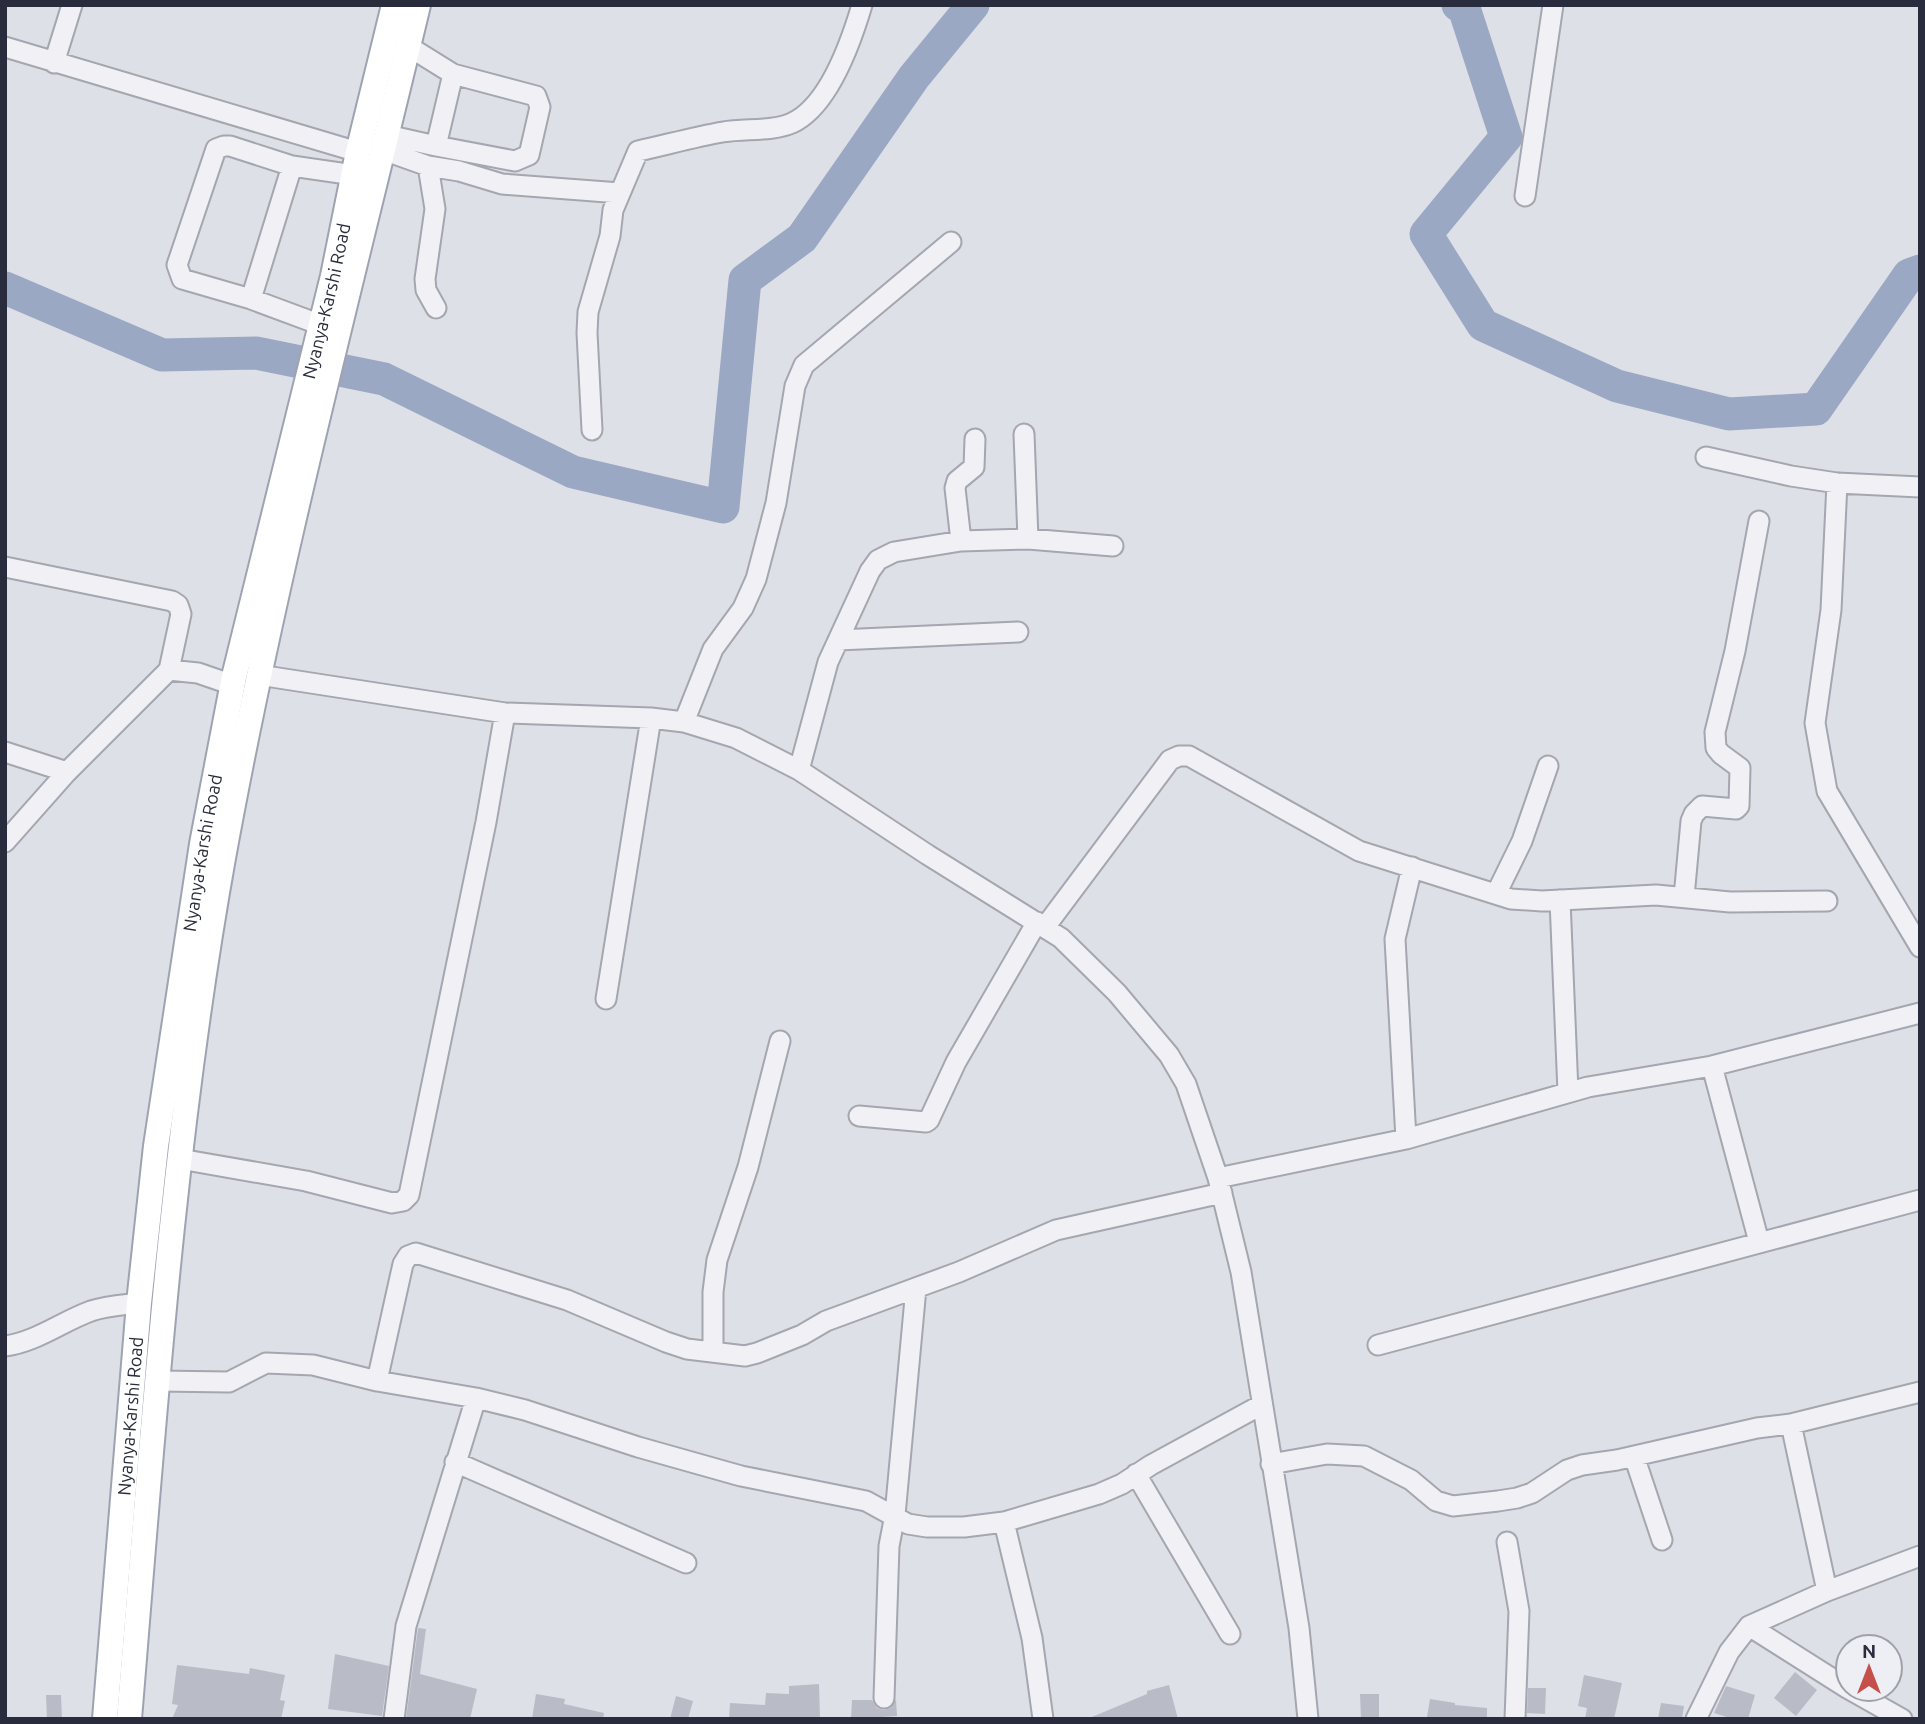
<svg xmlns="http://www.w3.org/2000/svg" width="1925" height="1724" viewBox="0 0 1925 1724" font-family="Ubuntu,sans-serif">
<rect width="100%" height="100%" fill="#dee0e7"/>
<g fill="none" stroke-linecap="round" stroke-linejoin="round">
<path stroke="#9ba8c4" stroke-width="33" d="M1458 5 1464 8 1506 137 1426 234 1483 325 1617 386 1729 414 1816 409 1909 275 1920 271
M5 288 162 355 256 353 384 379 573 472 723 507 745 280 802 238 914 77 973 5"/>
</g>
<path fill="#b9bbc6" d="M418 1628 426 1629 420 1674 477 1689 470 1719H406Z
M335 1654 389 1666 382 1716 328 1709Z
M177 1665 249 1674 250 1668 285 1675 280 1700 285 1701 281 1719H172L178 1705 172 1704Z
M1795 1672 1817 1690 1796 1716 1774 1698Z
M1584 1675 1622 1683 1614 1719H1585L1587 1708 1578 1706Z
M819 1684 820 1719H729L730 1703 765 1705 766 1693 789 1694V1686Z
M1169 1685 1178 1719H1087L1147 1694V1691Z
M1726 1686 1755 1695 1748 1719H1733L1714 1713Z
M1528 1688H1546L1545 1714 1527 1713Z
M536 1694 565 1699 564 1704 604 1713 603 1719H532Z
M1360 1694H1379V1719H1361Z
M46 1695H61L62 1719H47Z
M676 1696 693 1701 688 1719H670Z
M1430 1699 1455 1703V1705L1487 1708V1719L1427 1717Z
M852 1700H872L877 1708 884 1710 890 1708 896 1700 897 1716 851 1719Z
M1661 1703 1684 1706 1682 1719H1658Z"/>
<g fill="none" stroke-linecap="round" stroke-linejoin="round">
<g stroke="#a4a6b0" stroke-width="23">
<path id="minor" d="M5 47 358 152
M54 63 72 5
M387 135 436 146 453 74 408 46
M436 146 515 161 529 155 540 107 536 96 453 74
M383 150 428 166 459 171 502 184 620 193
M428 166 435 209 425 279 426 290 436 308
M1525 196 1553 5
M251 299 182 279 177 265 216 149 224 146H230L292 166
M321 325 251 299 292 166 354 175
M592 430 587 333 588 312 610 236 613 210 638 151C666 145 694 137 723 132 745 128 771 132 792 123 829 106 851 42 862 5
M1024 434 1028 539
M1706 457 1791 476 1837 483 1920 487
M1837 483 1831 610 1815 723 1827 791 1920 947
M961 541 955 488 957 481 974 467 975 439
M5 567 172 601 178 605 181 614 169 670
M838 640 1018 632
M259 675 505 713 651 718 684 722 736 738 799 770 928 855 1061 938 1117 993 1169 1055 1186 1084 1218 1178 1241 1272 1299 1628 1308 1719
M684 722 713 649 743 608 756 579 776 503 795 386 804 365 951 242
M5 752 67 772
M799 770 828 662 870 571 878 560 894 552 961 541 1028 539 1113 546
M5 842 67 772 169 670 198 673 233 685
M1496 894 1522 841 1548 766
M1684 897 1691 821 1694 814 1702 806 1736 809 1739 806 1740 768 1721 754 1716 748 1715 732 1735 651 1759 521
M1560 900 1568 1092
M1045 927 1170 760 1179 756H1189L1359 851 1511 899 1542 901 1656 895 1730 902 1827 901
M606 999 651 718
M1712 1066 1759 1242
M859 1116 926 1122 929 1120 956 1062 1037 922
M1406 1139 1395 939 1412 867
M180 1159 306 1181 392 1203 403 1201 409 1195 486 822 505 713
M1218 1178 1406 1139 1588 1087 1712 1066 1920 1013
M1378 1345 1920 1200
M5 1346C36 1342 61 1322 91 1311 106 1306 123 1305 139 1303
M713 1352V1292L717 1260 748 1167 780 1041
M158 1381 229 1382 266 1363 313 1365 377 1381 476 1398 525 1410 638 1447 741 1476 866 1501 908 1524 927 1527H964L1004 1522 1099 1494 1122 1484 1151 1465 1261 1405
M377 1381 403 1264 408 1256 416 1253 567 1300 666 1342 687 1349 745 1356 757 1353 802 1335 826 1321 959 1272 1056 1230 1222 1193
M1791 1424 1827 1591
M1634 1456 1662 1540
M455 1462 686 1563
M1271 1464 1327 1454 1364 1456 1411 1480 1436 1501 1453 1506 1498 1501 1517 1498 1532 1493 1567 1470 1582 1465 1617 1460 1757 1428 1791 1424 1920 1392
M1136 1474 1230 1634
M1004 1522 1032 1638 1043 1719
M1507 1542 1519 1611 1515 1719
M1749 1626 1847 1688 1902 1719
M884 1698 889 1546 895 1515 916 1288
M394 1719 406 1626 476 1398
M1696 1719 1729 1652 1749 1626 1827 1591 1920 1556"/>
</g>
<g stroke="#9ea3b1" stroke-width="28">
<g id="major">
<path id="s1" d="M105 1719 139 1303 156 1146 202 844 234 677 333 276 358 152 394 5"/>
<path d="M129 1719C153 1431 172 1142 223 858 275 571 350 289 418 5"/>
</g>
</g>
<use href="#minor" stroke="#f1f1f5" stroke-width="19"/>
<use href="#major" stroke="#fff" stroke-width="24"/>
</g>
<g text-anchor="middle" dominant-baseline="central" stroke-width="7" stroke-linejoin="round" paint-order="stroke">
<g font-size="18" fill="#292c3c" stroke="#edeff4">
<text stroke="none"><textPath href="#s1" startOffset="1438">Nyanya-Karshi Road</textPath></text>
<text stroke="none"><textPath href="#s1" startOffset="872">Nyanya-Karshi Road</textPath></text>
<text stroke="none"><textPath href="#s1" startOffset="304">Nyanya-Karshi Road</textPath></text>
</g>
</g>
<rect width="1925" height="1724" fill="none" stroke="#292c3c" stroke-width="14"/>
<g transform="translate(1869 1668)"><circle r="33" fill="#edeff4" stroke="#9fa1aa" stroke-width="2"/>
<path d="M0-5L12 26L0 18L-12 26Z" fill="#c44f4b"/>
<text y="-10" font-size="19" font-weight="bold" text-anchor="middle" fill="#292c3c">N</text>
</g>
</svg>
